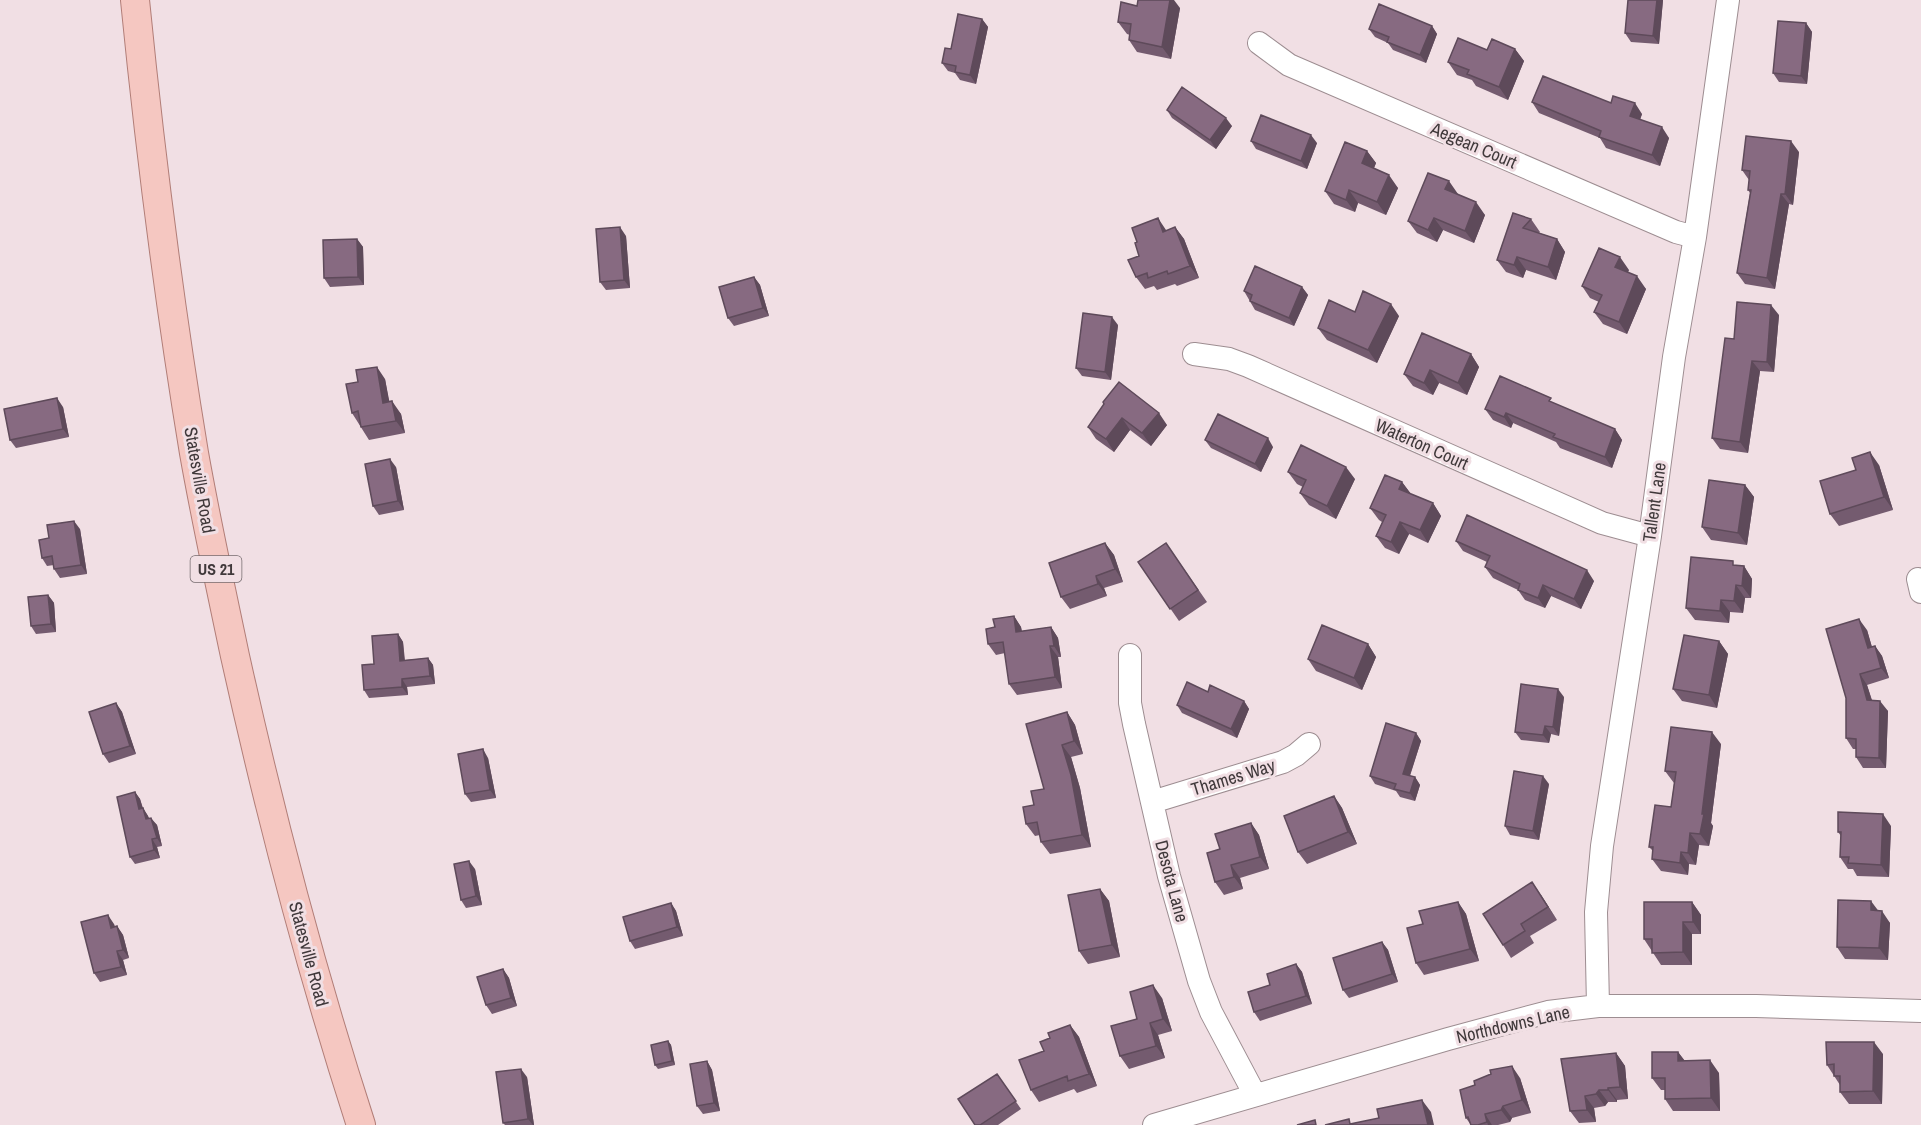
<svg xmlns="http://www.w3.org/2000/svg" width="1921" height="1125" viewBox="0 0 1921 1125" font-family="'Archivo Narrow',sans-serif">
<rect width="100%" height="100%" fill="#f1dfe4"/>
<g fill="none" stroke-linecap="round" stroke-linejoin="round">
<g stroke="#9d8d91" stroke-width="24">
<path id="minor" d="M1259 43 1289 65 1676 232 1695 237
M1194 354 1229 359 1248 366 1602 523 1650 536
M1918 579 1921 592
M1130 655V703L1134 724 1169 876 1199 981 1211 1012 1255 1095
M1152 802 1283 762 1296 755 1309 744
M1598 1006 1596 912 1602 846 1650 536 1674 357 1695 237 1728 0
M1154 1125 1448 1039 1548 1012 1598 1006H1756L1921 1011"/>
</g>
<g stroke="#b17d77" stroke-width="30">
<path id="major" d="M135 0C150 151 169 302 194 453 206 521 221 589 235 656 270 814 311 971 361 1125"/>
</g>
<use href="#minor" stroke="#fff" stroke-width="22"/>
<use href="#major" stroke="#f5c7c1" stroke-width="28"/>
</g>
<path fill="#745b6f" d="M1628 0H1663L1659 44 1631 42 1625 33Z
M1137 6 1180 8 1171 59 1137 52 1129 40 1130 35 1127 34 1118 22Z
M982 19 988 27 976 84 960 80 955 73 948 71 942 63 951 49Z
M1806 23 1812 32 1807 84 1779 82 1773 73Z
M1432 26 1437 34 1426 63 1393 50 1388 43 1375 37 1369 29Z
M1515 49 1524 61 1508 100 1476 86 1472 80 1457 75 1448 62 1487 50Z
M1532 102 1611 103 1642 114 1640 120 1669 138 1660 166 1606 148 1600 138 1539 113Z
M1167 110 1232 126 1216 149 1172 118Z
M1251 141 1317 143 1307 169 1256 149Z
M1367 151 1376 163 1374 168 1398 188 1386 215 1358 203 1355 212 1334 204 1325 191Z
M1799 152 1793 205 1789 204 1775 289 1745 284 1737 273 1750 193 1748 190 1749 180 1742 170Z
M1457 194 1485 215 1474 243 1443 230 1437 242 1417 233 1408 221Z
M1513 213 1531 219 1540 232 1539 233 1557 239 1565 252 1556 280 1526 270 1523 278 1506 272 1497 260Z
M1175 227 1184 239 1199 278 1177 286 1175 284 1157 290 1154 286 1145 289 1136 277 1139 256 1167 231Z
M626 236 630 288 606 290 600 282Z
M357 239 363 247 364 285 330 287 324 278Z
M1629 270 1628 272 1646 289 1627 334 1603 324 1594 312 1599 302 1590 298 1582 286Z
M754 277 760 285 769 316 734 326 728 318Z
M1302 287 1308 295 1294 326 1255 310 1244 291Z
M1355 312 1399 316 1377 363 1327 340 1318 328Z
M1779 315 1774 372 1760 371 1748 453 1720 449 1712 438 1734 339Z
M1118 325 1111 380 1082 376 1076 368Z
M1471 354 1479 367 1467 395 1439 383 1433 395 1413 386 1404 374Z
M385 379 389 402 401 414 405 433 369 440 352 413Z
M1103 402 1167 425 1151 446 1130 430 1114 452 1096 439 1088 427 1104 405Z
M1555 404 1615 429 1622 440 1612 468 1560 448 1556 442 1513 423 1511 428 1493 420 1485 409Z
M63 407 69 437 16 448 10 440Z
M1205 440 1273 447 1261 472 1211 448Z
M1879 465 1893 510 1839 526 1830 514Z
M396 467 404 510 379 515 373 506Z
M1288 472 1355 479 1336 519 1309 505 1300 493 1303 487 1297 484Z
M1402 482 1411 494 1433 503 1441 516 1428 543 1409 534 1399 554 1385 548 1376 536 1382 522 1379 520 1370 508Z
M1745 485 1754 497 1747 545 1711 540 1702 527Z
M80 529 87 574 60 578 54 569V565L47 566 42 558 49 538Z
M1456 541 1594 581 1581 609 1551 596 1545 608 1525 600 1518 590 1493 578 1485 567 1487 562 1463 551Z
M1105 543 1114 555 1123 582 1104 588 1107 596 1070 609 1061 597Z
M1166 543 1207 602 1179 621 1138 562Z
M1744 566 1752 579 1751 598H1745L1743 613 1730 612 1729 623 1695 620 1686 608Z
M48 595 54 603 56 632 36 634 31 626Z
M1014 616 1021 627 1022 631 1051 627 1058 638 1061 657H1058L1062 688 1017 695 1009 684 1005 653 996 655 988 644Z
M1867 630 1872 647 1875 646 1882 656 1889 678 1867 685 1872 700 1888 711 1886 768H1863L1856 757V749H1853L1846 738Z
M398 634 403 642 405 660 428 658 433 665 435 684 407 687 408 695 369 698 364 690 374 664Z
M1719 641 1728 654 1717 708 1682 701 1673 689Z
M1368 644 1376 657 1362 690 1316 671 1308 659Z
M1208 692 1244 701 1249 709 1237 738 1182 713 1177 705Z
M1564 697 1559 736 1551 734 1549 743 1521 740 1515 732Z
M116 703 122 712 136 754 109 763 103 754Z
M1067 712 1075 725 1083 754 1071 757 1080 788 1091 847 1050 854 1041 842 1040 835 1035 836 1026 824 1034 805 1044 789Z
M1416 733 1421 741 1410 776 1415 777 1420 785 1415 801 1400 797 1396 791 1375 784 1370 776Z
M1721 744 1711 823 1713 826 1709 846 1699 845 1696 865 1689 864 1688 875 1661 871 1652 859 1653 851 1649 847 1671 807 1674 783 1665 771Z
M488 758 496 798 471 802 465 794Z
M1549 784 1539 840 1510 835 1505 826Z
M135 792 140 799 143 808 148 816 149 818 157 825 162 846 157 847 160 858 135 864 130 857Z
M1334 796 1342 808 1357 844 1307 864 1298 852Z
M1251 823 1259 835 1269 869 1240 878 1243 889 1224 895 1215 882 1220 849Z
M1891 826 1889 877 1857 876 1853 869H1848L1840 857 1841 836 1838 832Z
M475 869 482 905 466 908 461 900Z
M1100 889 1109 901 1120 957 1088 964 1079 951Z
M1541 895 1557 920 1530 936 1534 943 1511 958 1503 945Z
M1458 902 1466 914 1479 961 1424 975 1416 963 1423 924Z
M1692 902 1701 915V934H1692V965H1661L1644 939Z
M671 903 676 911 683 936 635 949 630 941Z
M1878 911 1890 923 1888 960 1845 959 1837 947Z
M114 924 115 927 117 926 123 935 129 958 123 960 127 975 100 982 94 973Z
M1382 942 1388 950 1398 982 1349 998 1343 990Z
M1296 964 1302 972 1312 1004 1260 1021 1254 1012 1270 985Z
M503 969 509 978 517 1006 492 1014 486 1005Z
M1162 998 1172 1031 1158 1035 1165 1058 1129 1069 1120 1056 1137 1019Z
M1070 1025 1079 1037 1097 1086 1077 1093 1074 1089 1039 1102 1031 1090 1044 1051 1050 1038Z
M668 1041 671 1045 675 1065 658 1069 655 1065Z
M1678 1052 1685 1061 1719 1073 1720 1111H1673L1665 1099V1090H1661L1652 1078Z
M1616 1053 1625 1066 1628 1099 1617 1100V1102H1608L1605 1106 1594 1108 1596 1122 1579 1123 1570 1111Z
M1883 1054 1882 1104H1849L1840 1092V1085L1827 1065Z
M707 1061 712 1070 720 1111 703 1114 697 1106Z
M997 1074 1021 1109 998 1125H975Z
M527 1077 534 1125H505L503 1123Z
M1520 1078 1531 1113 1512 1118 1510 1122 1498 1125H1471L1466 1118Z"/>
<path fill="#5e4a5a" d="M1170 0H1174L1180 8 1171 59 1162 47Z
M1657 0H1663L1659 44 1653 36Z
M982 19 988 27 976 84 970 75Z
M1806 23 1812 32 1807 84 1801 76Z
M1432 26 1437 34 1426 63 1420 55Z
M1515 49 1524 61 1508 100 1499 87Z
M1635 103 1642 114 1637 127 1630 116Z
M1226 118 1232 126 1216 149 1210 140Z
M1662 127 1669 138 1660 166 1652 155Z
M1311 135 1317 143 1307 169 1301 161Z
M1791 141 1799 152 1793 205 1785 194Z
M1367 151 1376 163 1371 175 1362 163Z
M1389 175 1398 188 1386 215 1377 202Z
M1449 181 1458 194 1454 202 1445 189Z
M1349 190 1358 203 1355 212 1346 200Z
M1781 194 1789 204 1775 289 1767 278Z
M1476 202 1485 215 1474 243 1465 231Z
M1158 218 1166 230 1172 244 1163 232Z
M1434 218 1443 230 1437 242 1428 230Z
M620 227 626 236 630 288 624 280Z
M1175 227 1184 239 1199 278 1190 266Z
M357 239 363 247 364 285 358 277Z
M1557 239 1565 252 1556 280 1548 267Z
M1517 257 1526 270 1523 278 1514 265Z
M1620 257 1629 270 1624 279 1615 267Z
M1637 276 1646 289 1627 334 1619 322Z
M754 277 760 285 769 316 763 308Z
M1302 287 1308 295 1294 326 1289 318Z
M1391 304 1399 316 1377 363 1368 350Z
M1771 305 1779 315 1774 372 1767 362Z
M1112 317 1118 325 1111 380 1105 372Z
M1471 354 1479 367 1467 395 1458 383Z
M1752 361 1760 371 1748 453 1740 442Z
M377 367 385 379 392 415 383 403Z
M1430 370 1439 383 1433 395 1424 383Z
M57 398 63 407 69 437 63 429Z
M392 401 401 414 405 433 396 421Z
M1159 413 1167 425 1151 446 1142 433Z
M1506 413 1513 423 1511 428 1504 417Z
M1122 418 1130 430 1114 452 1106 439Z
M1615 429 1622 440 1612 468 1605 457Z
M1268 438 1273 447 1261 472 1255 464Z
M1870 452 1879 465 1893 510 1884 497Z
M390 459 396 467 404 510 398 501Z
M1346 467 1355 479 1336 519 1327 506Z
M1402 482 1411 494 1399 489Z
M1745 485 1754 497 1747 545 1738 533Z
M1433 503 1441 516 1428 543 1420 530Z
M74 521 80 529 87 574 81 565Z
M1400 522 1409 534 1399 554 1391 542Z
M1105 543 1114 555 1123 582 1115 569Z
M1744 566 1752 579 1751 598 1742 586Z
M1587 570 1594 581 1581 609 1574 599Z
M1096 576 1104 588 1107 596 1098 584Z
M1543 585 1551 596 1545 608 1538 598Z
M1736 585 1745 598 1743 613 1734 601Z
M48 595 54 603 56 632 51 624Z
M1721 600 1730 612 1729 623 1720 611Z
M1014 616 1021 627 1023 643 1016 632Z
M1859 619 1867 630 1875 658 1868 648Z
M1051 627 1058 638 1061 657 1054 646Z
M398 634 403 642 405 669 400 661Z
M1719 641 1728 654 1717 708 1709 695Z
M1368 644 1376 657 1362 690 1354 678Z
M1050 646 1058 657 1062 688 1055 677Z
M1875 646 1882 656 1889 678 1881 668Z
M428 658 433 665 435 684 430 676Z
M1860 674 1867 685 1875 711 1867 700Z
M402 679 407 687 408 695 402 687Z
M1558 689 1564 697 1559 736 1553 727Z
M1244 701 1249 709 1237 738 1231 729Z
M1880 701 1888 711 1886 768 1879 758Z
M116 703 122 712 136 754 130 746Z
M1067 712 1075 725 1083 754 1074 741Z
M1545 726 1551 734 1549 743 1543 735Z
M1712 732 1721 744 1711 823 1713 826 1709 846 1700 834 1702 814Z
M1416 733 1421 741 1408 781 1403 774Z
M1062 745 1071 757 1080 788 1091 847 1082 835Z
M483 749 488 758 496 798 490 790Z
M1543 776 1549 784 1539 840 1533 831Z
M1415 777 1420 785 1415 801 1410 793Z
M135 792 140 799 145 817 139 809Z
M1334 796 1342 808 1357 844 1348 832Z
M143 808 148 816 151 826 146 819Z
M1883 814 1891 826 1889 877 1881 865Z
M151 818 157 825 162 846 157 838Z
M1251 823 1259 835 1269 869 1260 857Z
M1690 833 1699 845 1696 865 1688 853Z
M152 839 157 847 160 858 154 850Z
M1681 852 1689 864 1688 875 1680 863Z
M469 861 475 869 482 905 476 896Z
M1231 865 1240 878 1243 889 1234 877Z
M1532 882 1541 895 1557 920 1548 907Z
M1100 889 1109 901 1120 957 1112 945Z
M1871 901 1880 913 1871 910Z
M1458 902 1466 914 1479 961 1470 949Z
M1692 902 1701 915V934L1693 922Z
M671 903 676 911 683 936 677 927Z
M1882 911 1890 923 1888 960 1879 948Z
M108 915 114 924 117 936 111 928Z
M1683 922 1692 934V965L1683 952Z
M117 926 123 935 129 958 123 950Z
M1382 942 1388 950 1398 982 1392 974Z
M117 951 123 960 127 975 121 967Z
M1296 964 1302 972 1312 1004 1306 996Z
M503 969 509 978 517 1006 511 998Z
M1153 985 1162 998 1172 1031 1163 1019Z
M1150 1023 1158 1035 1165 1058 1156 1046Z
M1070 1025 1079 1037 1097 1086 1089 1074Z
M668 1041 671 1045 675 1065 672 1061Z
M1874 1042 1883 1054 1882 1104 1873 1091Z
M1678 1052 1687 1064 1678 1061Z
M1616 1053 1625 1066 1628 1099 1620 1087Z
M1710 1060 1719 1073 1720 1111 1711 1098Z
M707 1061 712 1070 720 1111 714 1103Z
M1512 1066 1520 1078 1531 1113 1522 1100Z
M521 1069 527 1077 534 1125H533L528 1119Z
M1608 1088 1617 1100V1102L1608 1090Z
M1599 1090 1608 1102 1605 1106 1596 1094Z
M1585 1096 1594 1108 1596 1122 1587 1110Z
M1422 1100 1431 1112 1434 1125H1428Z
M1503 1106 1512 1118 1510 1122 1501 1110Z
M1485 1114 1492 1125H1488L1487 1122Z"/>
<path fill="#876a81" stroke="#5e4a5a" stroke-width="1.5" d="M1138 0H1170L1162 47 1129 40 1131 24 1118 22 1121 2 1137 6Z
M1628 0H1657L1653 36 1625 33Z
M1379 4 1432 26 1420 55 1387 42 1389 37 1369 29Z
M958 14 982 19 970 75 955 72 956 66 942 63 945 48 951 49Z
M1778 21 1806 23 1801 76 1773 73Z
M1458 38 1487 50 1492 39 1515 49 1499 87 1467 74 1469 70 1448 62Z
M1543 76 1611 103 1613 96 1635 103 1630 116 1662 127 1652 155 1599 137 1601 131 1532 102Z
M1182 87 1226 118 1210 140 1167 110Z
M1261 115 1311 135 1301 161 1251 141Z
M1746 136 1791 141 1785 194H1781L1767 278 1737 273 1751 190H1748L1750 171 1742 170Z
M1345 142 1367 151 1362 163 1389 175 1377 202 1349 190 1346 200 1325 191Z
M1428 173 1449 181 1445 189 1476 202 1465 231 1434 218 1428 230 1408 221Z
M1513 213 1531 219 1523 228 1557 239 1548 267 1517 257 1514 265 1497 260Z
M1158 218 1163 232 1175 227 1190 266 1168 274 1167 271 1148 278 1147 273 1136 277 1128 260 1139 256 1135 243 1137 242 1132 228Z
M620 227 624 280 600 282 596 229Z
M357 239 358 277 324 278 323 240Z
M1599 248 1620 257 1615 267 1637 276 1619 322 1594 312 1602 295 1582 286Z
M1255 266 1302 287 1289 318 1250 301 1252 295 1244 291Z
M754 277 763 308 728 318 719 287Z
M1363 291 1391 304 1368 350 1318 328 1329 300 1355 312Z
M1737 302 1771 305 1767 362 1752 361 1740 442 1712 438 1725 338 1734 339Z
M1083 313 1112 317 1105 372 1076 368Z
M1422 333 1471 354 1458 383 1430 370 1424 383 1404 374Z
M377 367 383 403 392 401 396 421 361 427 358 411 352 413 346 384 358 382 356 370Z
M1500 376 1551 398 1549 401 1615 429 1605 457 1553 437 1555 434 1506 413 1504 417 1485 409Z
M1119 382 1159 413 1142 433 1122 418 1106 439 1088 427 1104 404 1103 402Z
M57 398 63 429 10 440 4 409Z
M1218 414 1268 438 1255 464 1205 440Z
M1301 445 1346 467 1327 506 1300 493 1306 480 1288 472Z
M1870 452 1884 497 1830 514 1820 481 1856 470 1852 458Z
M390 459 398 501 373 506 365 464Z
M1385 475 1402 482 1399 489 1433 503 1420 530 1400 522 1391 542 1376 536 1386 515 1370 508Z
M1709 480 1745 485 1738 533 1702 527Z
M1467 515 1587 570 1574 599 1543 585 1538 598 1518 590 1520 584 1485 567 1490 556 1456 541Z
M74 521 81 565 54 569 52 556 42 558 39 540 49 538 47 525Z
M1105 543 1115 569 1096 576 1098 584 1061 597 1049 563Z
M1166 543 1198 590 1170 609 1138 562Z
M1691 557 1733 561V565L1744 566 1742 586 1736 585 1734 601 1721 600 1720 611 1686 608Z
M48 595 51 624 31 626 28 597Z
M1014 616 1016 632 1051 627 1054 646H1050L1055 677 1009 684 1003 642 988 644 986 629 995 627 993 619Z
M1859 619 1868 648 1875 646 1881 668 1860 674 1867 700 1880 701 1879 758 1856 757V739L1846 738V698L1826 629Z
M1322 625 1368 644 1354 678 1308 659Z
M398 634 400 661 428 658 430 676 402 679V687L364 690 362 665 374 664 372 636Z
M1684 635 1719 641 1709 695 1673 689Z
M1187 682 1208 692 1210 685 1244 701 1231 729 1177 705Z
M1521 684 1558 689 1553 727 1545 726 1543 735 1515 732Z
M116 703 130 746 103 754 89 712Z
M1067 712 1074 741 1062 745 1071 775 1082 835 1041 842 1037 822 1026 824 1023 807 1034 805 1031 791 1044 789 1026 724Z
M1386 723 1416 733 1403 774 1415 777 1410 793 1394 789 1396 784 1370 776Z
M1671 727 1712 732 1702 814H1704L1700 834 1690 833 1688 853 1681 852 1680 863 1652 859 1653 847H1649L1655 805 1671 807 1676 772 1665 771Z
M483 749 490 790 465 794 458 754Z
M1514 771 1543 776 1533 831 1505 826Z
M135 792 139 809 143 808 146 819 151 818 157 838 152 839 154 850 130 857 117 797Z
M1334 796 1348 832 1298 852 1284 816Z
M1838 812 1883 814 1881 865 1848 863 1849 857H1840L1841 832H1838Z
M1251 823 1260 857 1231 865 1234 877 1215 882 1207 853 1220 849 1215 834Z
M469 861 476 896 461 900 454 864Z
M1532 882 1548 907 1521 924 1525 931 1503 945 1483 914Z
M1100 889 1112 945 1079 951 1068 895Z
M1838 900 1871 901V910L1882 911 1879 948 1837 947Z
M1458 902 1470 949 1416 963 1407 928 1423 924 1419 911Z
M1644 902H1692L1693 922H1683V952L1652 953V939H1644Z
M671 903 677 927 630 941 623 917Z
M108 915 111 928 117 926 123 950 117 951 121 967 94 973 81 922Z
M1382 942 1392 974 1343 990 1333 958Z
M1296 964 1306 996 1254 1012 1248 992 1270 985 1267 974Z
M503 969 511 998 486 1005 477 977Z
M1153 985 1163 1019 1150 1023 1156 1046 1120 1056 1111 1026 1137 1019 1130 992Z
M1070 1025 1089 1074 1068 1081 1067 1076 1031 1090 1019 1060 1044 1051 1040 1042 1050 1038 1048 1033Z
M668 1041 672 1061 655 1065 651 1045Z
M1826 1042H1874L1873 1091 1840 1092V1076H1834V1064L1827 1065Z
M1652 1052H1678V1061L1710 1060 1711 1098 1665 1099V1078H1652Z
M1616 1053 1620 1087 1608 1088V1090H1599L1596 1094 1585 1096 1587 1110 1570 1111 1561 1059Z
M707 1061 714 1103 697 1106 690 1064Z
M1512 1066 1522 1100 1503 1106 1501 1110 1485 1114 1487 1122 1478 1125H1471L1468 1117 1466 1118 1460 1090 1475 1085 1474 1081 1491 1074 1490 1070Z
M521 1069 528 1119 503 1123 496 1072Z
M997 1074 1016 1101 980 1125H975L958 1099Z
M1422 1100 1428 1125H1325L1349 1119 1350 1124 1379 1118 1377 1109Z
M1315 1120 1316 1125H1297Z"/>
<g text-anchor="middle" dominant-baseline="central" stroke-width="6" stroke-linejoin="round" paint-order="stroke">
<rect fill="#f1dfe4" stroke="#756b6e" stroke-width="1.5" x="190.5" y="556" width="51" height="26" rx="4.5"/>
<g font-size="16" font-weight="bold" fill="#40393b">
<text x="216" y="569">US 21</text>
</g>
<g font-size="18" fill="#40393b" stroke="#f1dfe4">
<text transform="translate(1474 145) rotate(23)">Aegean Court</text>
<text transform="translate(1422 444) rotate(24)">Waterton Court</text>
<text transform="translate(200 480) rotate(80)">Statesville Road</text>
<text transform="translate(1654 502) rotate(-82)">Tallent Lane</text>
<text transform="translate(1233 777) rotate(-17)">Thames Way</text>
<text transform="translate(1172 881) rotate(75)">Desota Lane</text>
<text transform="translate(309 954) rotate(75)">Statesville Road</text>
<text transform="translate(1513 1024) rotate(-13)">Northdowns Lane</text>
</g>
</g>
</svg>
